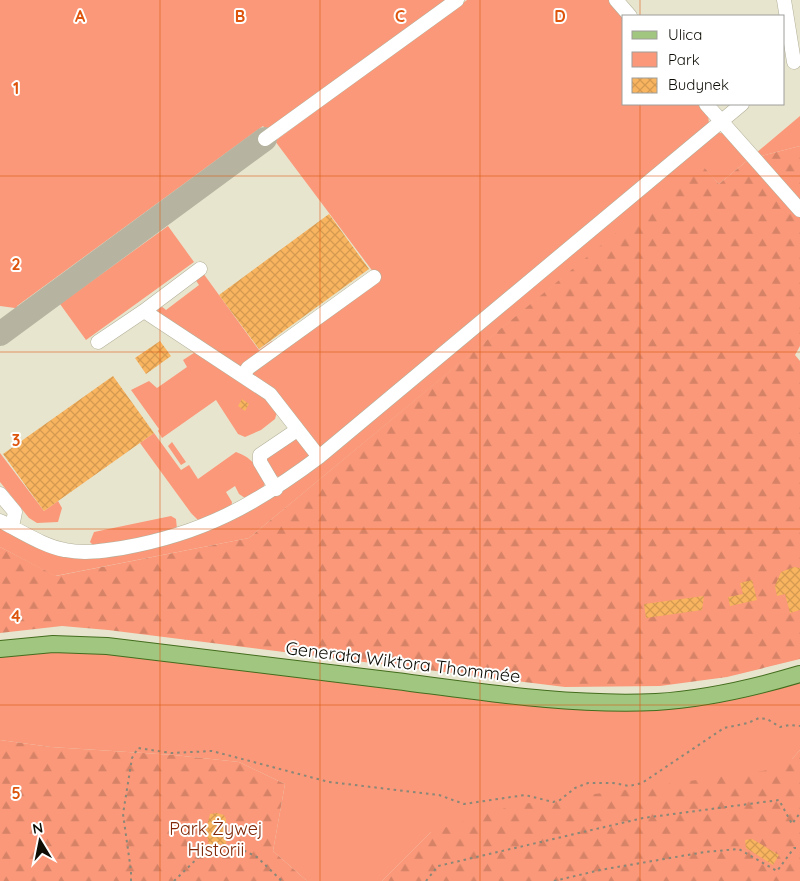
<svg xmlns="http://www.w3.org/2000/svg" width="800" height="881" viewBox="0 0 800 881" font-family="Quicksand,sans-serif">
<defs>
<pattern id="forest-firs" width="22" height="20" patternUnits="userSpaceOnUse" patternTransform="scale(1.25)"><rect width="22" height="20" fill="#fa9879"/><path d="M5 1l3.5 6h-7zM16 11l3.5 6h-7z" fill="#d58267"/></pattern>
<pattern id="building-cross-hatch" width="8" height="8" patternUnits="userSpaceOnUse" patternTransform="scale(1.25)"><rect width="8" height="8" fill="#f9b45f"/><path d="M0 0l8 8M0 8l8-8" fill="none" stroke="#d49a51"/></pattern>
</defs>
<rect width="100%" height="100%" fill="#e8e5ce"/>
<path fill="#fa9879" d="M0 0H454L269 134 263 126 17 306 19 309 17 311 15 308 0 306Z
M467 0H611L624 16V104H700L708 114 709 124 325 446H317L248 373 380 281 275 141Z
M800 116V146L749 159 719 184 700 164 249 538 55 576 0 547V526L95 557 264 502 717 132 725 134 749 159Z
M168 226 194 262 86 340 60 304Z
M203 273 259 350 272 341 275 346 242 369 159 315 157 310 160 305 166 310 199 285 195 279Z
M197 351 229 371 272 404 277 412 275 419 261 430 245 437 238 434 216 400 162 438 158 431 159 429 131 390 149 381 157 388 187 367 183 360Z
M154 433 181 470 189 465 198 479 236 452C251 457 260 468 265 483L262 491 245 498 239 494 235 486 226 492 232 502 231 508 207 520H198L191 513 140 443Z
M299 437 311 458 280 478 271 473 266 459 273 452Z
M172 442 186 462 181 465 168 446Z
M0 453 44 511 58 501 62 508 58 522 37 523 29 518 0 482Z
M171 516 176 519 177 529 101 547 94 546 90 542 94 532Z
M32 652H97L518 705 594 710 716 702 800 683V750L792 759 800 881 431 832 382 881H307L273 851 285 784 239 762 174 755 51 747 0 740V656Z"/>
<path fill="url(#forest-firs)" d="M800 146V346L795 355 800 361V659L727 677 660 686 565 687 108 630 62 626 0 633V547L56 576 249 538 700 163 719 184 749 159Z
M0 740 51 747 174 755 239 762 285 784 273 851 307 881H0Z
M800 750V881H382L431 832 515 805 784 768Z"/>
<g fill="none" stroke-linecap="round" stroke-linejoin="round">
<path stroke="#b6b4a0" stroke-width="24" d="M0 334 265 139"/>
</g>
<path fill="url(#building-cross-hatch)" d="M329 214 369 269 259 349 219 295Z
M160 341 171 356 146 374 135 358Z
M113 376 154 433 44 511 3 454Z
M242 399 249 404 245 411 238 406Z
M794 567 800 568V610L790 613 785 594 777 596 775 586 781 572Z
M752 580 757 600 730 606 728 597 743 594 740 583Z
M704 596 702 610 646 618 644 604Z
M217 813 224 815 226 819V844L209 845 206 830 210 814Z
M752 839 779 855 773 865 746 848 745 840Z"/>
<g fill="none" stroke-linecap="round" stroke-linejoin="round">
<g stroke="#b3b09a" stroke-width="15">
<path id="minor" d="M616 0 630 16
M784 0 794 62
M706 104 800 210
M265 139 457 0
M144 311 200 269
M98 342 144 311 270 394 319 457
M243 376 248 368 374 277
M276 489 260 462V455L297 430
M0 494 15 512 12 527
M0 521C21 531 43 546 65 550 84 554 103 551 122 548 202 534 255 505 319 457L742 104"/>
</g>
<g stroke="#436c1d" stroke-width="18">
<path id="major" d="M0 649 53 644 107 646C204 657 300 670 396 681 482 692 569 706 656 702 704 699 753 688 800 674"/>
</g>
<path stroke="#898777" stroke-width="2" stroke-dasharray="2.5 4" stroke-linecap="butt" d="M131 881V871L123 814 132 758 138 748 171 753 212 751 329 782 439 795 464 804 525 795 553 802 560 800 575 788 588 783H613L629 786 642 783 724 728 748 723 759 718 767 719 780 727 790 725 800 726
M174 881 208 848 235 846 257 857 282 881
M426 881 438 866 643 818 779 800 792 824 800 813
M554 881 600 870 705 852 739 849 777 871 794 848H800"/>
<use href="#minor" stroke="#fff" stroke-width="14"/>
<use href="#major" stroke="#a0c67f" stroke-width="16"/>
</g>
<path fill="none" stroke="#dd550c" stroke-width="1" stroke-opacity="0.55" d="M160 0V881M320 0V881M480 0V881M640 0V16M640 104V881M0 176H800M0 352H800M0 529H800M0 705H800"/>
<g text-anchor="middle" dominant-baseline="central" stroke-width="4" stroke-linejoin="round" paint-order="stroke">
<g font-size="18" fill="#0d0c05" stroke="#fff">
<text transform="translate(403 662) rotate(7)">Generała Wiktora Thommée</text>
</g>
<g font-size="18" fill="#802807" stroke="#fff">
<text x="216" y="828">Park Żywej<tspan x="216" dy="21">Historii</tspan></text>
</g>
</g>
<g font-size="16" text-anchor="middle" font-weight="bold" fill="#dd550c" stroke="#fff" stroke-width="4" stroke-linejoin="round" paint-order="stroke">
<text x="80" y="22">A</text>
<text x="240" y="22">B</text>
<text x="400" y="22">C</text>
<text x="560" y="22">D</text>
<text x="16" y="94">1</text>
<text x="16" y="270">2</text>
<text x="16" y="446">3</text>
<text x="16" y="622">4</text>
<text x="16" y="799">5</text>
</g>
<rect x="622" y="15" width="162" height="90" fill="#ffffff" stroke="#9e9e9b"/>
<rect x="632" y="31" width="25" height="8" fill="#a0c67f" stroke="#9e9e9b"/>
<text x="668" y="40" font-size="15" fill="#0d0c05">Ulica</text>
<rect x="632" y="52" width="25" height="15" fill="#fa9879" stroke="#9e9e9b"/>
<text x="668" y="65" font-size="15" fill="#0d0c05">Park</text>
<rect x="632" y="78" width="25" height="15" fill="url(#building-cross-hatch)" stroke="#9e9e9b"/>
<text x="668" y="90" font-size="15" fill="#0d0c05">Budynek</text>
<g transform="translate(40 841) rotate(350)" stroke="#ffffff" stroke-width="4" paint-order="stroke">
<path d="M0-4L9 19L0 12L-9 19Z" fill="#0d0c05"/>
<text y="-8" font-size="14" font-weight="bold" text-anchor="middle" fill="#0d0c05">N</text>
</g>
</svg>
